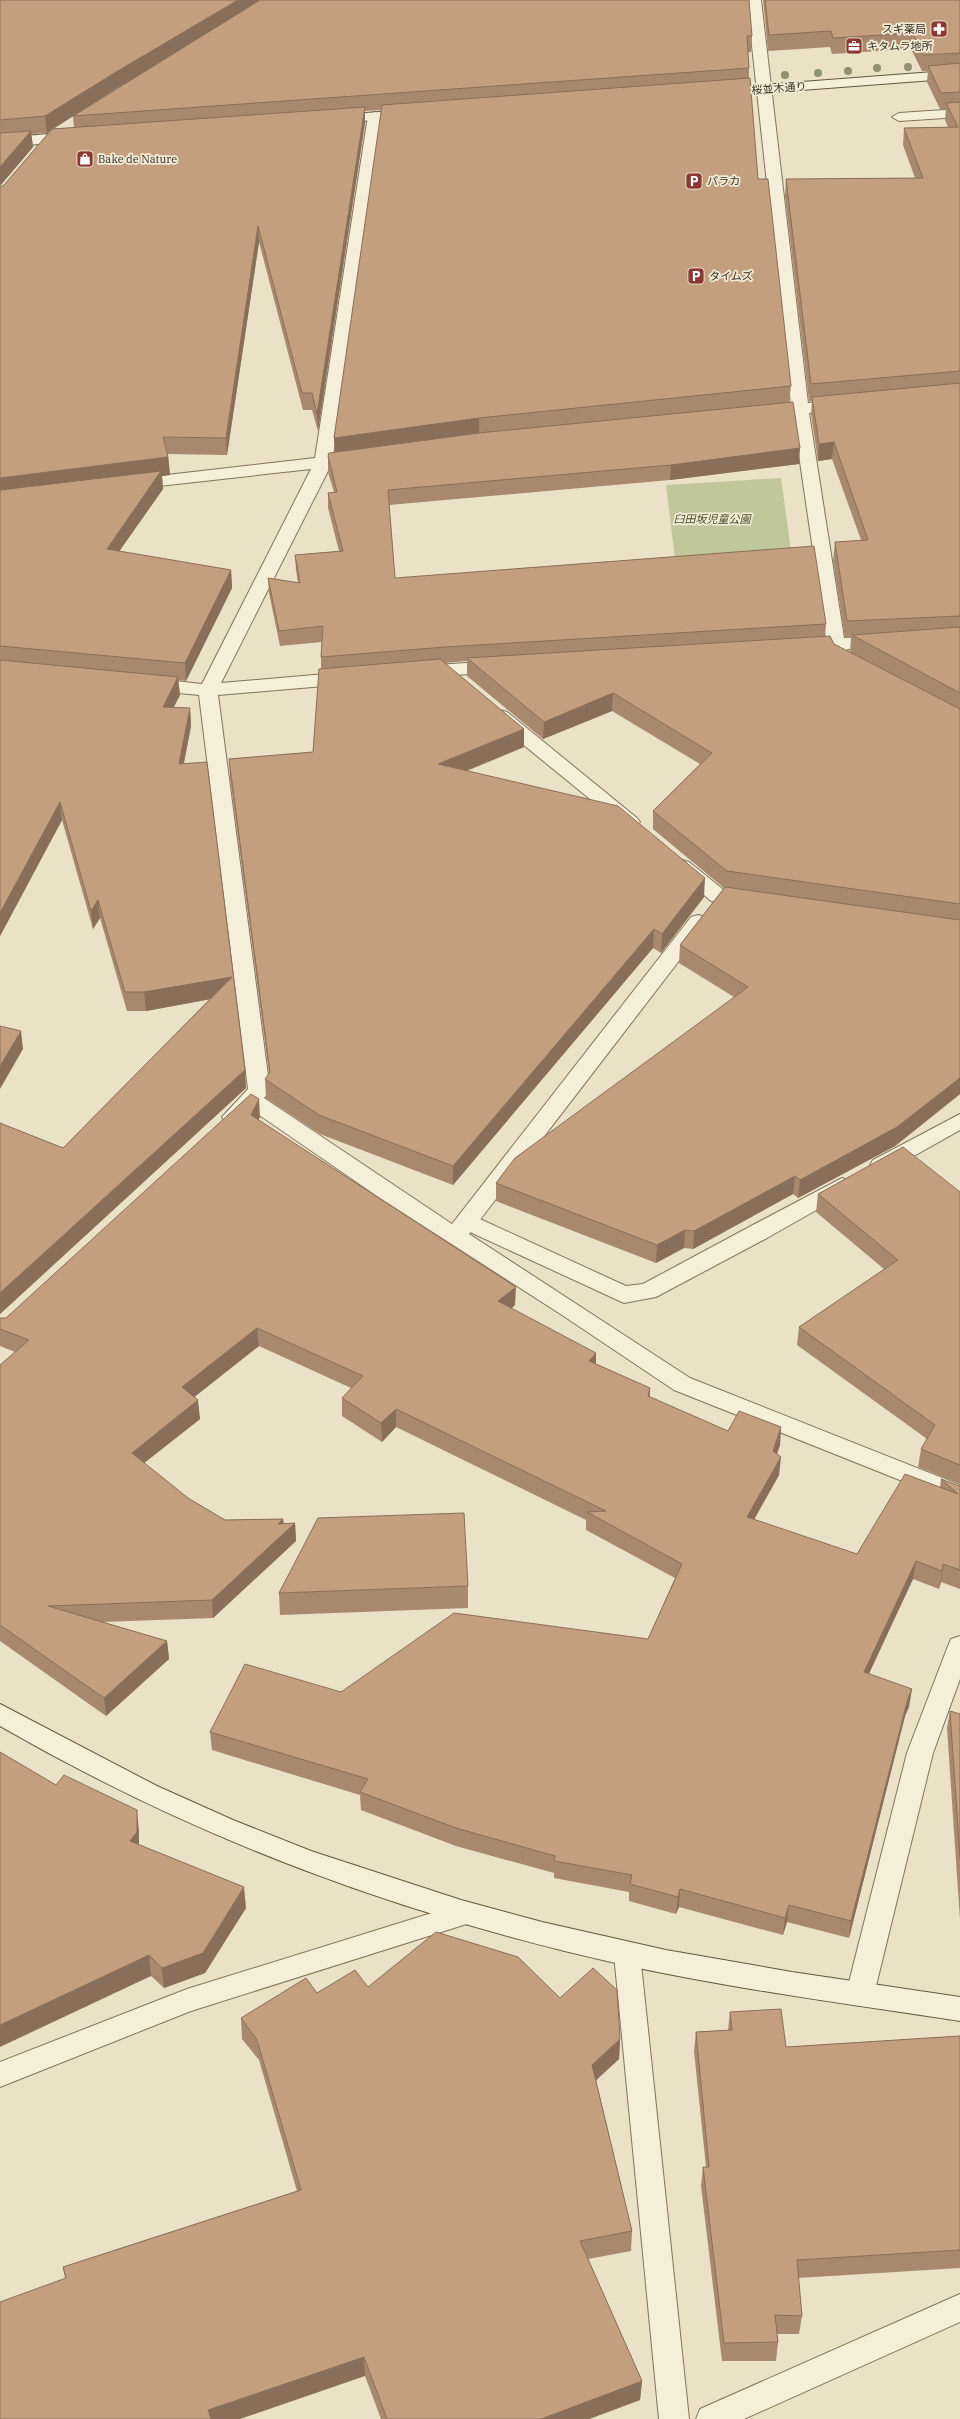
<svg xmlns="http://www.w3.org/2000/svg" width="960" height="2419" viewBox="0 0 960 2419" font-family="'IBM Plex Serif','Noto Sans JP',serif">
<rect width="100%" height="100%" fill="#eae1c6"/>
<path fill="#c0c79b" d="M781 478 791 551 675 559 666 485Z"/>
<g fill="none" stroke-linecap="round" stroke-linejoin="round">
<g stroke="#83735d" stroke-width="2">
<path id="lane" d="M960 109V117L899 121 892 117 899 113Z
M500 710 507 712 637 818 640 822 637 826 630 828 623 826 493 720 491 716 493 712Z
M682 860 689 862 725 891 728 896 725 901 718 902 711 901 675 870 672 866 675 862Z
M467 1213 626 1286 643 1284 751 1226 759 1224 767 1226 770 1232 767 1238 656 1297 624 1303 459 1227 456 1221 459 1215Z"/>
</g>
<g stroke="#83735d" stroke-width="2">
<path id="street" d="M747 0H761L808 403 841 400 847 401 849 405 847 409 809 413 844 638H887L890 642 887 646 847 649 850 657 848 661H834L829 650H799L796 646 799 642 826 639 793 414 758 416 756 412 758 408 791 404Z
M375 112 382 116 333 456 341 457 344 461 341 465 330 467 221 683 348 672 355 674 357 678 355 682 348 684 218 695 270 1091 264 1098 452 1224 691 917 698 915 705 917 708 922 705 927 469 1234 690 1378 960 1485V1504L674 1390 562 1315 380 1198 252 1110C243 1119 238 1126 225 1122L222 1117 248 1089 199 695 149 690 142 688 140 684 142 680 149 678 202 684 311 469 132 489 126 488 123 484 126 480 132 479 315 458 368 116Z
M496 661 503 663 505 667 503 671 422 678 415 676 413 672 415 668 422 666Z
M960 1114V1130L889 1170 881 1173 873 1170 870 1165 873 1160Z
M842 1178 850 1181 853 1186 850 1191 767 1238 759 1240 751 1238 748 1232 751 1226Z
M960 1636V1679L933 1753 874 1994 870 2002 860 2006 850 2002 846 1994 907 1753 948 1646 951 1639Z
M464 1903 473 1906 477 1914 473 1922 191 2011 0 2087V2062L187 1989Z
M627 1942 636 1946 640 1954 689 2419H659L614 1954 618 1946Z
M960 2294V2322L744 2419H696L700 2409Z"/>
</g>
<g stroke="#655540" stroke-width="2">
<path id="secondary" d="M960 70V78L722 96 715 92 722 88Z
M410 110 417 114 415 117 335 123 328 119 335 115Z
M73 132 81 137 78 140 0 148V138Z
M0 1704 157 1786 233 1820 311 1851 461 1900 542 1922 666 1950 792 1972 960 1997V2021C848 2004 735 1989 624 1965 401 1915 198 1840 0 1726Z"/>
</g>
<use href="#lane" fill="#f5eed8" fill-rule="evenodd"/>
<use href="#street" fill="#f5eed8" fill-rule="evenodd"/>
<use href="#secondary" fill="#f5eed8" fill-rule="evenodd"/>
</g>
<g fill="#8f916f">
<circle cx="908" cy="67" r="4"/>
<circle cx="877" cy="68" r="4"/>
<circle cx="848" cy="71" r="4"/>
<circle cx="818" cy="73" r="4"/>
<circle cx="785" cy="75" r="4"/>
</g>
<path fill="#a9896d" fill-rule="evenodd" d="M0 0 752 36 751 52H748L749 68V78L758 179 791 386 789 402 799 464 670 480 389 505 395 578 826 624 825 636 834 644 850 652 851 638H845L833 560 835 542 861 540 832 459 818 461 811 414 812 401H809L785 196 786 179 915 178 903 145 904 128 948 127 945 120 946 109H940L927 82 928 71H922L911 49 832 54 830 47 768 51 763 0H960V1094L895 1146 798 1198 793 1194 693 1249 684 1248 656 1263 496 1201V1183L734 997 679 963 680 945 724 888 653 829V811L700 764 612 711 543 739 467 676V661L444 663 524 729V747L467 771 704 897 661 953 653 948 453 1185 320 1134 266 1098 265 1079 269 1073 230 778 229 759 313 752 321 669V657L322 642 280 646 269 593 268 578 298 583 296 570 295 555 339 551 328 508V493L334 492 328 472V456L335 452 334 438 382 110 365 111V123L318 431 312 410H303L259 242 227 455 168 454 170 475 162 476 163 489 119 551 231 570 232 588 186 681 178 680 180 695 173 707 190 708 191 726 184 763 246 1088 0 1314V1123L63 1148 210 999 146 1011H127L100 918 93 929 62 820 0 936V187L4 185 51 130 47 133 31 134 33 147 0 186ZM137 76 97 101 117 88ZM73 116 74 128 52 129Z
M260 1117 258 1120 515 1305 511 1309 596 1364 650 1388V1397L728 1431 781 1427 780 1445 777 1453 779 1475 754 1520 857 1554 940 1487 941 1479 960 1486V1589L941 1582 939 1589 913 1579 869 1674 909 1707 905 1716 849 1938 787 1922 783 1935 679 1907 676 1914 629 1901V1892L554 1878V1873L456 1846 361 1810 360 1795 212 1750 210 1732 341 1692 648 1639 675 1578 586 1530V1520L396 1427 382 1442 342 1416V1398L351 1388 259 1346 194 1397 200 1419 144 1463 188 1498 225 1520 283 1519 284 1524 295 1523 296 1541 213 1618 102 1622 167 1641 169 1659 106 1716 0 1641V1365L15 1352 0 1346V1318H6Z
M960 1192V1484L918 1467 921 1449 927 1439 797 1345 799 1327 884 1269 816 1212 818 1194Z
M468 1586V1608L280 1615 279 1593Z
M950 1711 960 1714V1920L947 1728Z
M56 1785 139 1831V1845L246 1908 205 1973 164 1988 151 1976Z
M368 1987 560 1998 620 2039 619 2059 596 2080 632 2231 631 2251 588 2259 642 2381 640 2400 589 2419H381L365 2376 65 2278 63 2267 297 2191 259 2060 242 2039 241 2018 317 1993Z
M730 2012 786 2047 960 2036V2268L798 2278 802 2316 799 2334H777L778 2342 776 2361H722L701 2186 703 2167H706L694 2051 696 2032 728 2030Z"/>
<path fill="#896f59" d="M238 0H265L117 88 47 133 45 116 116 72Z
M365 107V123L318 431 317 414Z
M31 131 33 147 0 186V167Z
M258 226 259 242 227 455 226 438Z
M479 418V436L335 455 334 438Z
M834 442 832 459 818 461 819 444Z
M800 448 799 464 670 480 671 465Z
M168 457 170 475 162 476 163 489 109 566 107 549 0 496V478Z
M231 570 232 588 186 681 185 663Z
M178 677 180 695 165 725 163 707Z
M613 693 612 711 543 739 544 722Z
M190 708 191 726 180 782 179 764Z
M524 729V747L438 782V764Z
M60 802 62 820 0 936V913Z
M705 878 704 897 661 953 662 934Z
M98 900 100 918 93 929 91 911Z
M654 929 653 948 453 1185V1166Z
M232 977 233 995 146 1011 144 992Z
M21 1031 23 1049 0 1089V1066Z
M245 1070 246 1088 0 1314V1293Z
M960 1078V1094L895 1146 798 1198 800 1180Z
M259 1099 260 1117 252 1134 251 1115Z
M795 1176 793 1194 693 1249 694 1231Z
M685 1230 684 1248 656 1263 657 1245Z
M516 1287 515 1305 498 1320V1301Z
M257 1328 259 1346 183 1406 182 1387Z
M596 1353V1371L589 1361Z
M650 1388 649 1406 648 1396Z
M198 1400 200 1419 134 1471 132 1453Z
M396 1409V1427L382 1442 381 1423Z
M781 1427 780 1445 772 1469 773 1451Z
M781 1457 779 1475 745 1535 747 1517Z
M283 1519 284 1533 295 1523 296 1541 213 1618 212 1600Z
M916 1561 913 1579 861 1690 864 1672Z
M943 1564 941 1582 939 1589 942 1571Z
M167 1641 169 1659 106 1716 104 1698Z
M912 1689 909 1707 905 1716 849 1938 851 1921 908 1698Z
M137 1810 139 1831V1853L130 1841Z
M244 1887 246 1908 205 1973 164 1988 162 1968Z
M680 1889 679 1907 676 1914 678 1897Z
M789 1905 787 1922 783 1935 785 1918Z
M149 1955 151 1976 0 2047V2025Z
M620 2039 619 2059 591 2085 592 2065Z
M364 2357 365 2376 240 2419H209L208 2410Z
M642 2381 640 2400 589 2419H541Z"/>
<path fill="#c49f7f" stroke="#896f59" d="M0 0H238L116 72 45 116 0 120Z
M260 0H749L752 36H747L749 68 73 116Z
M765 0H960V53L923 55 913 33 833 38 831 31 769 35Z
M960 63V92L941 93 928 66Z
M750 78 758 179H768L791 386 479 418 334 438 382 105Z
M960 102V371L811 384 786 179 923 178 904 128 958 127 946 103Z
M365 107 317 414 312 393H302L258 226 226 438 163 437 168 457 0 478V187L4 185 52 129Z
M31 131 0 167V133Z
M960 383V616L847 621 835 542 868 540 834 442 819 444 812 397Z
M793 402 800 448 671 465 388 490 395 578 814 546 826 624 445 647 321 657 323 626 279 631 268 578 300 583 295 555 343 551 328 493 337 492 328 456 329 453 479 433Z
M161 471 107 549 231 570 185 663 0 646V490Z
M960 627V693L852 635Z
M830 636 834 644 960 709V904L727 871 653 811 712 753 613 693 544 722 467 658Z
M440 659 524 729 438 764 618 806 705 878 662 934 654 929 453 1166 319 1115 265 1079 270 1072 229 759 313 752 319 669Z
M0 660 178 677 163 707 190 708 179 764 207 762 245 1070 0 1293V1123L63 1148 232 977 144 992H125L98 900 91 911 60 802 0 913Z
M725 887 960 920V1078L897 1127 800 1180 795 1176 694 1231 685 1230 657 1245 496 1183 515 1158 748 987 680 945Z
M0 1026 21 1031 0 1066Z
M251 1094 259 1099 251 1115 516 1287 498 1301 596 1353 589 1361 650 1388 648 1396 728 1431 739 1411 781 1427 773 1451 781 1457 747 1517 857 1554 905 1474 958 1494 941 1479 960 1486V1570L943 1564 942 1571 916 1561 864 1672 912 1689 908 1698 851 1921 789 1905 785 1918 680 1889 678 1897 630 1884 632 1875 554 1861 555 1856 456 1828 360 1792 368 1779 210 1732 245 1664 341 1692 454 1613 648 1639 682 1564 587 1512 606 1511 396 1409 381 1423 342 1398 363 1376 257 1328 182 1387 198 1400 132 1453 188 1498 225 1520 283 1519 278 1524 295 1523 212 1600 48 1606 167 1641 104 1698 0 1625V1365L29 1340 0 1329V1318H6Z
M903 1147 960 1192V1465L921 1449 935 1425 799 1327 898 1260 818 1194Z
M464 1513 468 1586 279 1593 318 1518Z
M950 1711 960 1714V1858Z
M0 1752 56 1785 64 1775 137 1810V1832L130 1841 244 1887 203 1953 162 1968 149 1955 0 2025Z
M436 1932 518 1957 560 1998 593 1968 617 1990 620 2039 592 2065 632 2231 580 2241 642 2381 541 2419H387L364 2357 208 2410 211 2419H0V2302L66 2278 63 2267 301 2190 257 2040 241 2018 306 1978 317 1993 355 1970 368 1987Z
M781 2009 786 2047 960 2036V2250L797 2260 802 2316 775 2315 778 2342 724 2343 703 2167H709L696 2032 732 2030 730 2012Z"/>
<defs>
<g id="pharmacy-square" transform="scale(0.9)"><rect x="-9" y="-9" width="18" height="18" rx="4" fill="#8c3733" stroke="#f2ebd5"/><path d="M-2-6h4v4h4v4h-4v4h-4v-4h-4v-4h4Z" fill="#fff"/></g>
<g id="office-square" transform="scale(0.9)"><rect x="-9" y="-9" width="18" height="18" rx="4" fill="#8c3733" stroke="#f2ebd5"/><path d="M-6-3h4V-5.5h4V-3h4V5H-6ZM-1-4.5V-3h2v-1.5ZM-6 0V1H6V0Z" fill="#fff"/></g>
<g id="shop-square" transform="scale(0.9)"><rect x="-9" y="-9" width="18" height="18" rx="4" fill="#8c3733" stroke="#f2ebd5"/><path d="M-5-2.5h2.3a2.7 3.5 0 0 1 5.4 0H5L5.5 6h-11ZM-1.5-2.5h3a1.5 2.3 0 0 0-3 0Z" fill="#fff"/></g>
<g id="parking-square" transform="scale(0.9)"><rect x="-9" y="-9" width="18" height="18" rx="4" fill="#8c3733" stroke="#f2ebd5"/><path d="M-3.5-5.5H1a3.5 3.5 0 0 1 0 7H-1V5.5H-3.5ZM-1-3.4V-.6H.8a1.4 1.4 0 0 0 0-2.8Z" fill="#fff"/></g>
</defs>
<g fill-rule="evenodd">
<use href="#pharmacy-square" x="939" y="29"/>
<use href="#office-square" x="854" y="46"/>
<use href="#shop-square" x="85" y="159"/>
<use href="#parking-square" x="694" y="181"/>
<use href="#parking-square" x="696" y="276"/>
</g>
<g text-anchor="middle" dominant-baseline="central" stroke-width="3.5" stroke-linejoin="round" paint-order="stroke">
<g font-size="11" fill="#352b20" stroke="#f2ebd5" text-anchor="start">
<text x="926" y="29" text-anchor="end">スギ薬局</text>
<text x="867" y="46">キタムラ地所</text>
<text x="98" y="159">Bake de Nature</text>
<text x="707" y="181">パラカ</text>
<text x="709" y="276">タイムズ</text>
</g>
<g font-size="11" fill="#352b20" stroke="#f2ebd5">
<text transform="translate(779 88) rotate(-4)">桜並木通り</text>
</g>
<g font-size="11" font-style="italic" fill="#444f28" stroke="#f2ebd5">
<text x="712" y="519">臼田坂児童公園</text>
</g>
</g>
</svg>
